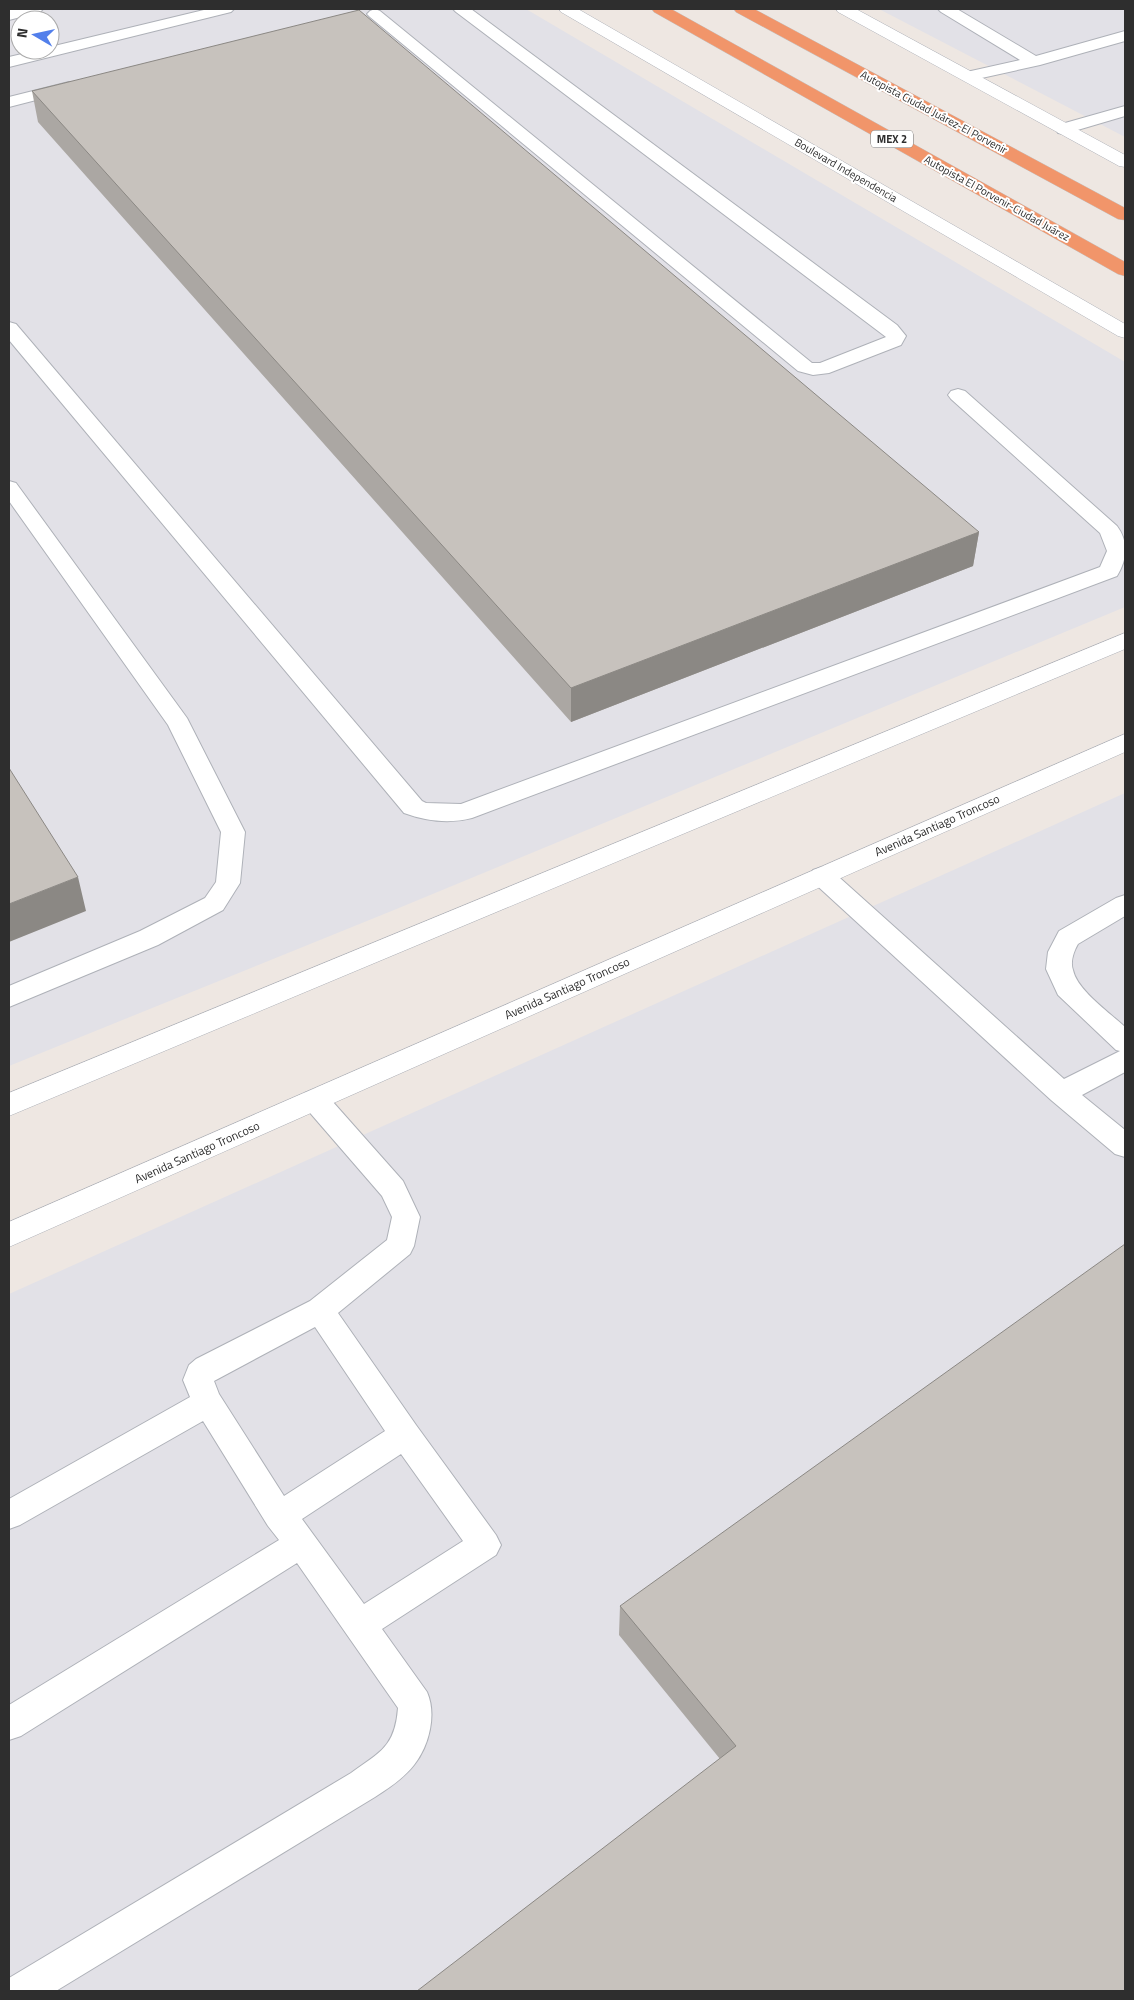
<svg xmlns="http://www.w3.org/2000/svg" width="1134" height="2000" viewBox="0 0 1134 2000" font-family="'Titillium Web',sans-serif">
<rect width="100%" height="100%" fill="#eee7e2"/>
<path fill="#e2e1e7" fill-rule="evenodd" d="M9 9H526L1125 362V607L394 910 9 1066ZM20 20H50V50H20Z
M879 9H1125V137Z
M1125 793V1991H9V1294Z"/>
<g fill="none" stroke-linecap="round" stroke-linejoin="round">
<g stroke="#aeb1b8" stroke-width="2">
<path id="lane" d="M16 9H43L40 12 9 20V10Z
M208 9H234L231 12 9 67V57L39 50H50V47Z
M375 9 380 11 812 363H820L886 337 456 12 453 9H471L897 325 906 336 901 345 829 373 813 375 798 371 370 17 367 14 370 11Z
M938 9H957L1036 56 1125 31V41L1040 65 968 81 962 79 960 76 962 73 1020 60 941 12Z
M69 82 75 84 77 87 75 90 9 107V97Z
M1125 106V116L1064 134 1058 133 1056 129 1058 125Z
M9 322 16 324 422 801 426 803 461 804 1100 567 1107 551 1100 533 951 399 948 395 951 391 958 389 965 391 1117 526C1129 542 1127 560 1117 576L472 818C449 824 426 821 404 813L9 340Z
M9 481 16 483 187 718 245 832 240 883 223 910 158 945 9 1007V986L140 931 205 898 216 882 221 832 168 725 9 501Z
M822 867 831 870 1064 1079 1120 1051 1116 1050 1058 995 1046 969 1048 952 1059 931 1116 898 1125 895V916L1078 944C1074 951 1070 962 1073 970 1077 990 1110 1013 1125 1027V1072L1082 1095 1125 1130V1157L1115 1154 1051 1100 813 882 810 876 813 870Z
M315 1089 325 1093 403 1181 420 1217 414 1246 410 1254 338 1313 416 1425 496 1535 501 1545 496 1555 382 1629 427 1692C437 1715 429 1746 414 1765 404 1778 389 1788 375 1797L56 1991H9V1978L351 1773C380 1752 395 1747 398 1708L297 1563 21 1736 9 1740V1705L279 1540 268 1526 203 1421 20 1525 9 1529V1499L190 1397 183 1380 189 1365 196 1359 310 1301 387 1240 392 1217 382 1196 305 1107 301 1100 305 1093ZM315 1327 385 1431 284 1496 219 1394 214 1381ZM401 1454 463 1541 364 1604 302 1519Z"/>
</g>
<g stroke="#aeb1b8" stroke-width="1">
<path id="secondary" d="M559 9H578L1125 324V338L1118 336 561 12Z
M836 9H856L1125 155V167L1119 166 838 12Z
M1125 633V649L9 1116V1093Z
M1125 734V752L9 1247V1222Z"/>
</g>
<g stroke="#c4c4c4" stroke-width="1">
<path id="highway" d="M652 9H671L1125 262V276L1118 274 654 12Z
M734 9H754L1125 208V220L1118 219 736 12Z"/>
</g>
<use href="#lane" fill="#fff" fill-rule="evenodd"/>
<use href="#secondary" fill="#fff" fill-rule="evenodd"/>
<use href="#highway" fill="#f1956a" fill-rule="evenodd"/>
</g>
<path fill="#aba7a3" d="M32 91 979 532 973 566 571 722 38 122Z
M620 1606 1125 1991 720 1759 619 1635Z"/>
<path fill="#8b8884" d="M979 532 973 566 571 722V688Z
M78 877 86 911 9 942V904Z"/>
<path fill="#c7c2bd" stroke="#8b8884" d="M359 10 979 532 571 688 32 91Z
M9 768 78 877 9 904Z
M1125 1244V1991H417L736 1746 620 1606Z"/>
<g text-anchor="middle" dominant-baseline="central" stroke-width="4" stroke-linejoin="round" paint-order="stroke">
<g font-size="11" fill="#2e2e2e" stroke="#fff">
<text transform="translate(934 112) rotate(28)">Autopista Ciudad Juárez-El Porvenir</text>
<text transform="translate(846 170) rotate(30)">Boulevard Independencia</text>
<text transform="translate(997 198) rotate(29)">Autopista El Porvenir-Ciudad Juárez</text>
</g>
<rect fill="#fff" stroke="#6d6d6d" stroke-width="1" x="871" y="130.5" width="42" height="17" rx="4"/>
<g font-size="11" font-weight="bold" fill="#2e2e2e">
<text x="892" y="139">MEX 2</text>
</g>
<g font-size="12" fill="#2e2e2e" stroke="#fff">
<text transform="translate(937 825) rotate(-24)">Avenida Santiago Troncoso</text>
<text transform="translate(567 988) rotate(-24)">Avenida Santiago Troncoso</text>
<text transform="translate(197 1152) rotate(-24)">Avenida Santiago Troncoso</text>
</g>
</g>
<rect width="1134" height="2000" fill="none" stroke="#2e2e2e" stroke-width="20"/>
<g transform="translate(35 35) rotate(279)"><circle r="24" fill="#ffffff" stroke="#ababab"/>
<path d="M0-4L9 19L0 12L-9 19Z" fill="#527feb"/>
<text y="-8" font-size="14" font-weight="bold" text-anchor="middle" fill="#2e2e2e">N</text>
</g>
</svg>
